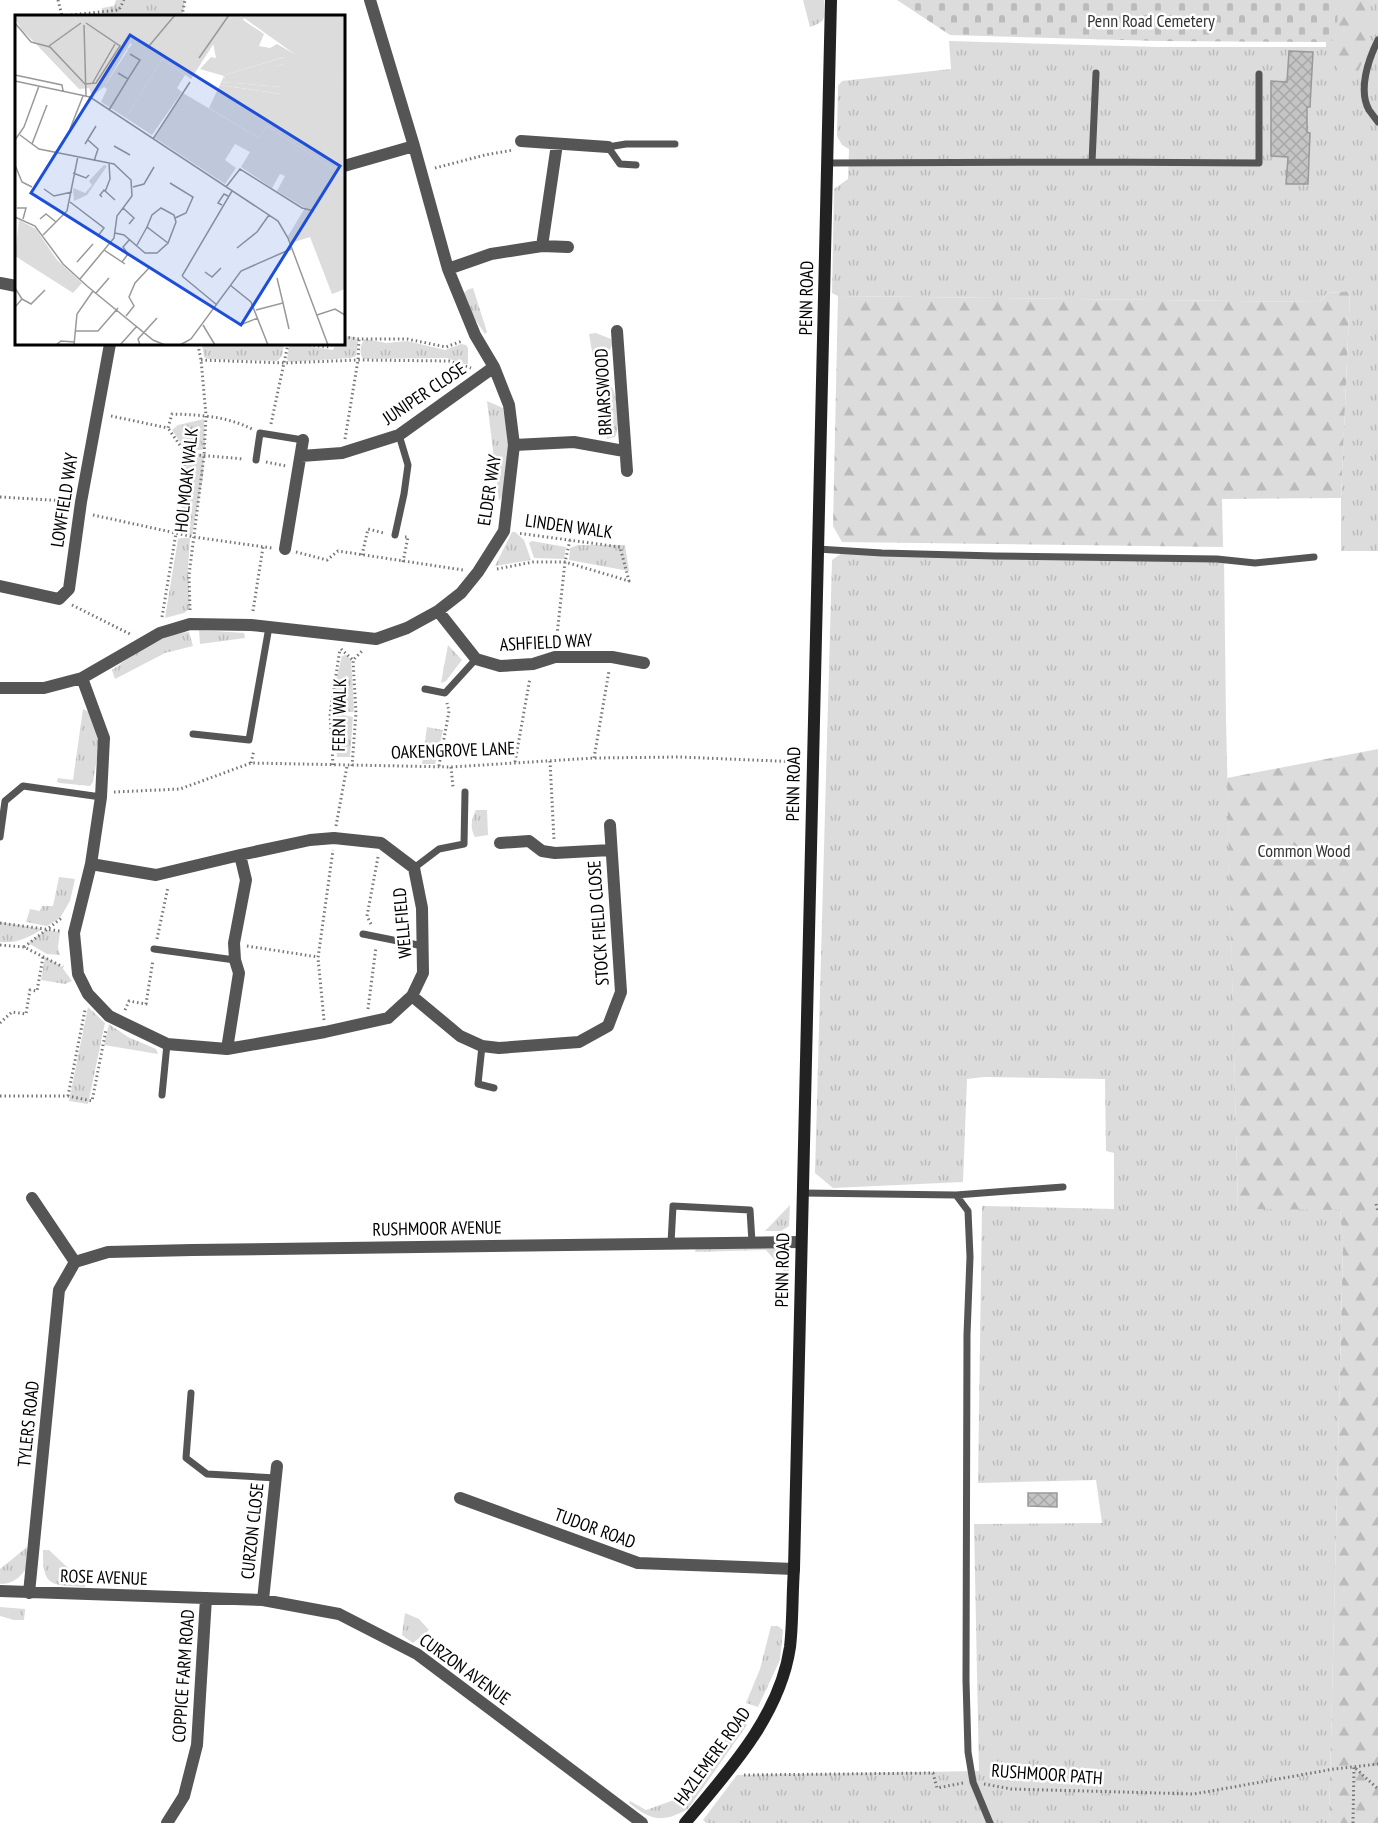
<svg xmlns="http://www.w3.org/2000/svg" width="1378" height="1823" viewBox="0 0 1378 1823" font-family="'PT Sans Narrow',sans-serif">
<defs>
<pattern id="grass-tufts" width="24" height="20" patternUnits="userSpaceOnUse" patternTransform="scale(1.5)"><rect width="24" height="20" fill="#dcdcdc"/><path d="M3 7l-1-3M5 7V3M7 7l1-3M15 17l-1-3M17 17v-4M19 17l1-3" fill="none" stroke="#bbb"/></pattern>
<pattern id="forest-firs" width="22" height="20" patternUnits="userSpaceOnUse" patternTransform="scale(1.5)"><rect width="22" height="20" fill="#dcdcdc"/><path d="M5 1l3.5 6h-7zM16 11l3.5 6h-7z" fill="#bbb"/></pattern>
<pattern id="cemetery-stones" width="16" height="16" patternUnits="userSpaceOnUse" patternTransform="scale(1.5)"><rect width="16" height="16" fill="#dcdcdc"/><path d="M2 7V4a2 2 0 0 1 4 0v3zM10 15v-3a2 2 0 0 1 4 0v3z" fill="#bbb"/></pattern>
<pattern id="building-cross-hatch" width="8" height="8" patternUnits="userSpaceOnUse" patternTransform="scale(1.5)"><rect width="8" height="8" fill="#c4c4c4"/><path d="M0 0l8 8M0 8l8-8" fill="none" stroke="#a7a7a7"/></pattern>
</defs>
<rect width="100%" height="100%" fill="#fff"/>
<path fill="url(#grass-tufts)" d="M116 0H185L182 16H101L102 8 114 6Z
M803 0H824C824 17 828 21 810 27Z
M1344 0H1378V551H1341V498L1350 291 1328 293 1319 302 838 296 832 293 834 189 848 179 849 149 842 145 837 136 838 86 842 81 951 69 949 41 1159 47H1342Z
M473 288 487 332 485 334 473 316 464 293 467 290Z
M596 333 611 339 613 344 609 351 608 382C618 390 621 426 615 437L607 439 589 334Z
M344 336 355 337 358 342 356 356 351 358 289 362 287 359 289 346 293 344 333 350 335 344H344Z
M365 339 386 343 407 341 445 350 461 344 466 345 468 348V364H464L447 358 363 359C359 353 360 344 365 339Z
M203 344H275L284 345 282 356 277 361 208 359 204 357 202 345Z
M487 401 503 408 509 448 503 495 499 501Z
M204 419 205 448 201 450 185 449 172 430 178 425Z
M192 453 204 454 203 477 192 535 179 533 187 456Z
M512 532H515L524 540 531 560 495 566Z
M182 538H190L188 570 190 608 184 613 165 618 178 539Z
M532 541 566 547 564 559 534 558 529 543Z
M578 545H625L629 571 569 560 570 548Z
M845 551 1224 558 1226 720 1238 1209H1340L1343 1245 1329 1823H707L703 1820 737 1775 979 1771 974 1524 1102 1523 1096 1480 978 1483 982 1206 1114 1209V1153L1106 1151 1105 1079 984 1077 967 1079 963 1182 833 1188 815 1173 832 560Z
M199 630 244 633 245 638 200 644Z
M189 632 193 646 165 653 115 679 112 670C136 653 160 634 189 632Z
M448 645 462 660 446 681 441 683Z
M346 655 351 659 354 710 353 712 333 711 336 680 342 656Z
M83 709 91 713 100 739 93 782 90 786 60 783 57 782 58 778 73 780Z
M333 713 353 717 350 757H337Z
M427 727 443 730 435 764H422Z
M476 810H487L488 835 475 837C470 829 471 819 476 810Z
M59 877 75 879 70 901 60 918 47 926 26 922 30 909 40 911 42 906H53Z
M0 922 43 929C29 937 17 944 0 942Z
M46 930 60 932 58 947 60 955 47 954 28 943Z
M45 957 61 966 72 981 65 984 41 980Z
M88 1007 105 1023 88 1104 69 1101Z
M109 1024 128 1037 156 1049 158 1054 104 1045Z
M790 1205 789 1226 781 1231H765Z
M775 1247 789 1256V1277L766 1250 695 1252 696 1248Z
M27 1547V1568C19 1578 13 1584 0 1584V1569Z
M43 1550H49L85 1584V1587C52 1585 42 1588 43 1550Z
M0 1607 25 1609 24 1620H14L0 1616Z
M405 1613 419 1619 429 1630 413 1643 402 1635Z
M771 1626H778L783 1630 780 1660 758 1707 746 1703 760 1669Z
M739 1719 747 1725 688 1809C662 1823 652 1821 629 1803L630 1801 646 1810 688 1795Z"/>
<path fill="url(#forest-firs)" d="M1330 0H1371L1365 56 1356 76 1341 75 1326 48V24Z
M1350 291 1341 498 1222 499 1223 547 842 542 833 526 838 296 1319 302 1328 293Z
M1378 749V1823H1329L1343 1245 1340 1210 1238 1209 1227 778Z"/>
<path fill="url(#cemetery-stones)" d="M897 0H1338L1337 34 1329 42 1159 41 950 35Z"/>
<path fill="url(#building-cross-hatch)" stroke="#999" stroke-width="1.5" d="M1289 51 1313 52 1310 107H1307V132L1310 133 1308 184H1286L1288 157 1271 156V81L1287 82Z
M1028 1493H1057V1507L1028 1506Z"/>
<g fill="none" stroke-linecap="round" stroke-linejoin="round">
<path stroke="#777" stroke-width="3" stroke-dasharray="1.5 3" stroke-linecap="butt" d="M58 0 62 16
M62 16 119 10 124 0
M182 16 185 0
M435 168 485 155 513 150
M344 337 359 339H407L446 347 462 341
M300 344 330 347 332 344
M201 360 284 363 358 360 449 361 471 368
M111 416 168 428 172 414C200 415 226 416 252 429
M271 424 288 344
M345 439 358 360 359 339
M186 454 244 459
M266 462 286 466
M0 497 67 501
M93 515 194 537 272 548
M296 552 327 560 338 551 463 570
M362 555 368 529 384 533
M403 562 408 537H405
M497 569 533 562H565L629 581 620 547 517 533
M72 605 130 634
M190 610 189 575 204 456 206 415 201 360 198 345 191 344
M253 611 263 547
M162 617 176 533 186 454 168 428
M556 644 565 562 570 540
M341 649 353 660
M594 758 609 671
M550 761 554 840
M515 762 530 678
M251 763 254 750
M333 765 330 714 340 649
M352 766 356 713 353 660 363 650
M439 766 449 711 447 703
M451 767 453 787 455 788
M114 792 180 789 251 763 451 767 594 758 679 757 801 762
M336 826 347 766
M0 923 60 931
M371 924 367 916 378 857
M157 939 168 887
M0 945 24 947 63 967
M247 946 318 957
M24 947 63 917
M368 1009 376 947
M125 1010 129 1001 146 1004 153 960
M324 1020 318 958 333 850
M0 1023 12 1012 26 1014 30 990 37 991 43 957
M0 1096H68L92 1101 106 1030
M68 1096 85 1010
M1376 1204 1378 1212
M744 1775 933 1773 937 1788 963 1783
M984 1784 1011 1789 1194 1794 1334 1769 1378 1764
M1353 1823 1354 1767 1378 1789"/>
<path stroke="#555" stroke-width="7" d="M1378 40C1368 60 1358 90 1369 110 1372 114 1375 118 1378 122
M1096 73 1092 162 1259 163V74
M827 163 1092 162
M636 165 620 164 608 147 626 144H675
M256 460 260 433 303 440
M395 535 404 494 408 465 399 435
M817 549 882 553 995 556 1217 559 1255 563 1314 557
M425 689 445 693 476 659
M193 734 249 740 269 627
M0 837 5 801 23 786 101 797
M414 868 439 849 464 844 465 792
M363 934 423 946
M154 949 235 960
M482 1046 478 1084 494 1088
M162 1095 167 1044
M802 1193 956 1195 968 1211 970 1257 967 1335 966 1680 968 1752 973 1782 990 1823
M956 1195 1063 1187
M671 1243 673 1206 750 1210 752 1242
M191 1393 186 1458 207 1474 276 1478"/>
<path stroke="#555" stroke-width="12" d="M521 141 608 147
M344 166 414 146
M542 246 568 247
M448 269 491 254 542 246 557 144
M0 283 16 286
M617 331 627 471
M514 445 574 442 624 451
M301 456 342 453 399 435 494 367
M285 549 303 440
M0 586 59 599 69 589 81 502 110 344
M438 611 476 659 500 666 533 664 555 657H612L644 663
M82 678 104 738 101 797 91 864 74 933 78 974 88 994 109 1016 167 1044 227 1049 325 1032 388 1018 412 996 423 973 422 908 414 868 381 843 334 838 310 840 240 855 246 880 234 943 235 960 239 973 227 1049
M0 688H44L82 678 160 633 190 624 251 625 376 639 407 628 438 611 461 593 478 572 504 531 514 445 509 405 494 367 475 335 448 269 414 146 370 0
M500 843 529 841 542 851 555 853 611 850
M91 864 156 875 240 855
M412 996 460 1036 482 1046 499 1048 579 1042 608 1026 621 992 610 825
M32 1198 75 1262
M75 1262 108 1252 192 1250 801 1242
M460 1498 638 1563 794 1569
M0 1591 263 1600 339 1614 417 1654 642 1823
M29 1593 59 1290 75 1262
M263 1600 277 1466
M167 1823 184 1796 197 1745 206 1598"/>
<path stroke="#222" stroke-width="12" d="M685 1823C728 1772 780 1716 790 1647 793 1622 792 1595 794 1569L831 0"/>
</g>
<g text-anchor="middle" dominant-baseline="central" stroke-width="5" stroke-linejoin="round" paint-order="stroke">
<g font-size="18" fill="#333" stroke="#fff">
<text x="1151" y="20">Penn Road Cemetery</text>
<text x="1304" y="850">Common Wood</text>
</g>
<g font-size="18" fill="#000" stroke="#fff">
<text transform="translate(806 298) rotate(-89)">PENN ROAD</text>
<text transform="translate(603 392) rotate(-93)">BRIARSWOOD</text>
<text transform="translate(424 393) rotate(-34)">JUNIPER CLOSE</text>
<text transform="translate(186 480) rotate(-84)">HOLMOAK WALK</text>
<text transform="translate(489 490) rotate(-81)">ELDER WAY</text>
<text transform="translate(64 500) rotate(-81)">LOWFIELD WAY</text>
<text transform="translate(569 526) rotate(8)">LINDEN WALK</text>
<text transform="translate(546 642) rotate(-3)">ASHFIELD WAY</text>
<text transform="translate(339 715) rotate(-89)">FERN WALK</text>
<text transform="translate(453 750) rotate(-2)">OAKENGROVE LANE</text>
<text transform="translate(793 784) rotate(-89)">PENN ROAD</text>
<text transform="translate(402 923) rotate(-95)">WELLFIELD</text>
<text transform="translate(598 923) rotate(-94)">STOCK FIELD CLOSE</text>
<text transform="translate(437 1228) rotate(-1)">RUSHMOOR AVENUE</text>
<text transform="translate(782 1270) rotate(-89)">PENN ROAD</text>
<text transform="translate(28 1424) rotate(-84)">TYLERS ROAD</text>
<text transform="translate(595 1528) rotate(20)">TUDOR ROAD</text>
<text transform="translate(252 1531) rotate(-84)">CURZON CLOSE</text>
<text transform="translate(104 1577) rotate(2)">ROSE AVENUE</text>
<text transform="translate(465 1669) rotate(36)">CURZON AVENUE</text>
<text transform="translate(183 1676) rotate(-86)">COPPICE FARM ROAD</text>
<text transform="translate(712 1756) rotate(-54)">HAZLEMERE ROAD</text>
<text transform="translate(1047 1774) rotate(4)">RUSHMOOR PATH</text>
</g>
</g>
<g transform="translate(15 15)">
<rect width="330" height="330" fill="#fff"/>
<path d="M77 0H217L176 64 147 44 111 103 86 87 92 74 89 72 113 35 106 31 113 34 118 28ZM225 0H330V68L292 48ZM270 42 269 49 209 65 210 60ZM206 67 268 72 266 79 205 70ZM168 78 244 123 252 111 330 162V274L317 279 295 222 276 228 273 221 290 193 262 176 270 161 265 159 257 173 226 152 235 137 220 129 210 145 221 153 210 169 140 123ZM89 150 92 151 72 180 59 186 58 173 70 178 77 170 74 166ZM4 205 21 214 42 245 67 268 58 278 0 241Z" fill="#dcdcdc"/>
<path d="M75 0H89L123 28 117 29ZM217 0 230 2 228 5 249 19 244 31 255 33 262 29 330 68V162L252 111 244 123 194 93 209 61 185 54 196 42 201 43 198 28ZM269 42V49L209 64 210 60ZM206 67 267 72H268L265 79 205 70ZM147 44 170 60 162 73 167 77 137 120 111 103Z" fill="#dcdcdc" fill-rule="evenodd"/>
<path d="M58 0H76L116 27 89 72 77 81 74 73 64 74 20 28 23 24 28 28 62 6Z" fill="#dcdcdc"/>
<path d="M3 0H58L62 6 27 29 23 25 20 28 7 15 0 4Z" fill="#dcdcdc"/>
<path fill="none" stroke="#999" stroke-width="1.5" d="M0 8 16 27M69 10 71 81M120 23 134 31 160 0M16 27 35 32 70 69 81 68 105 31 71 8M34 31 66 8M184 43 214 0M103 58 113 64 125 45 115 39M0 60 47 70 48 76M0 66 75 82 263 206 273 223 313 330M77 69 100 29M94 95 113 64M55 114 68 81M5 120 24 134 99 149 116 165 117 181 102 201 99 223 65 264M138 124 175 67M0 125 9 112 24 71M73 125 83 134 79 146M17 129 32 90M70 129 81 111M99 131 115 140M0 150 7 167 17 172M58 158 71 163 74 160M155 168 178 182 171 198 160 203M118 172 129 169 139 152M211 172 225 154 287 193 299 196M29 174 39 181 57 177M90 177 95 164 94 148M87 182 85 180 89 175 100 185M55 187 89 213 83 221M207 190 203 188 209 179 213 181M2 193H11L8 204M108 193 119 203 114 209M0 202 20 211 48 249 72 271 138 325 150 330M25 204 31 199 41 207M100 218 109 220 130 238H142L153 228 161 207 159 200 146 193 137 200 132 212 153 228M28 220 52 196 63 141M122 230 132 212M222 233 242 217 254 200M89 235 110 249M62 247 78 229M107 247 113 239 108 232 115 224M190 257 197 262 206 253M167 261 217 176M167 261 202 290M215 270 236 287 253 330M0 273 7 284 0 292M81 278 94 263M7 284 16 289 30 275M268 288 274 314M241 295 268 288 262 263M302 300 320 294 330 300M111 301 119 291 114 282 120 268 134 253M188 310 200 330M225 310 243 303M60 316H83L103 293M41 330 46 326 60 327M59 330 62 299 78 276M105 330 122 311M125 330 123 324 142 303M165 330 176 324 226 256 276 234"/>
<path fill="#1d4ed8" fill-opacity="0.15" stroke="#1d4ed8" stroke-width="3" d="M115 20 325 151 226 310 16 178Z"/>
<rect width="330" height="330" fill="none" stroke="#000" stroke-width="3"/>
</g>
</svg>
